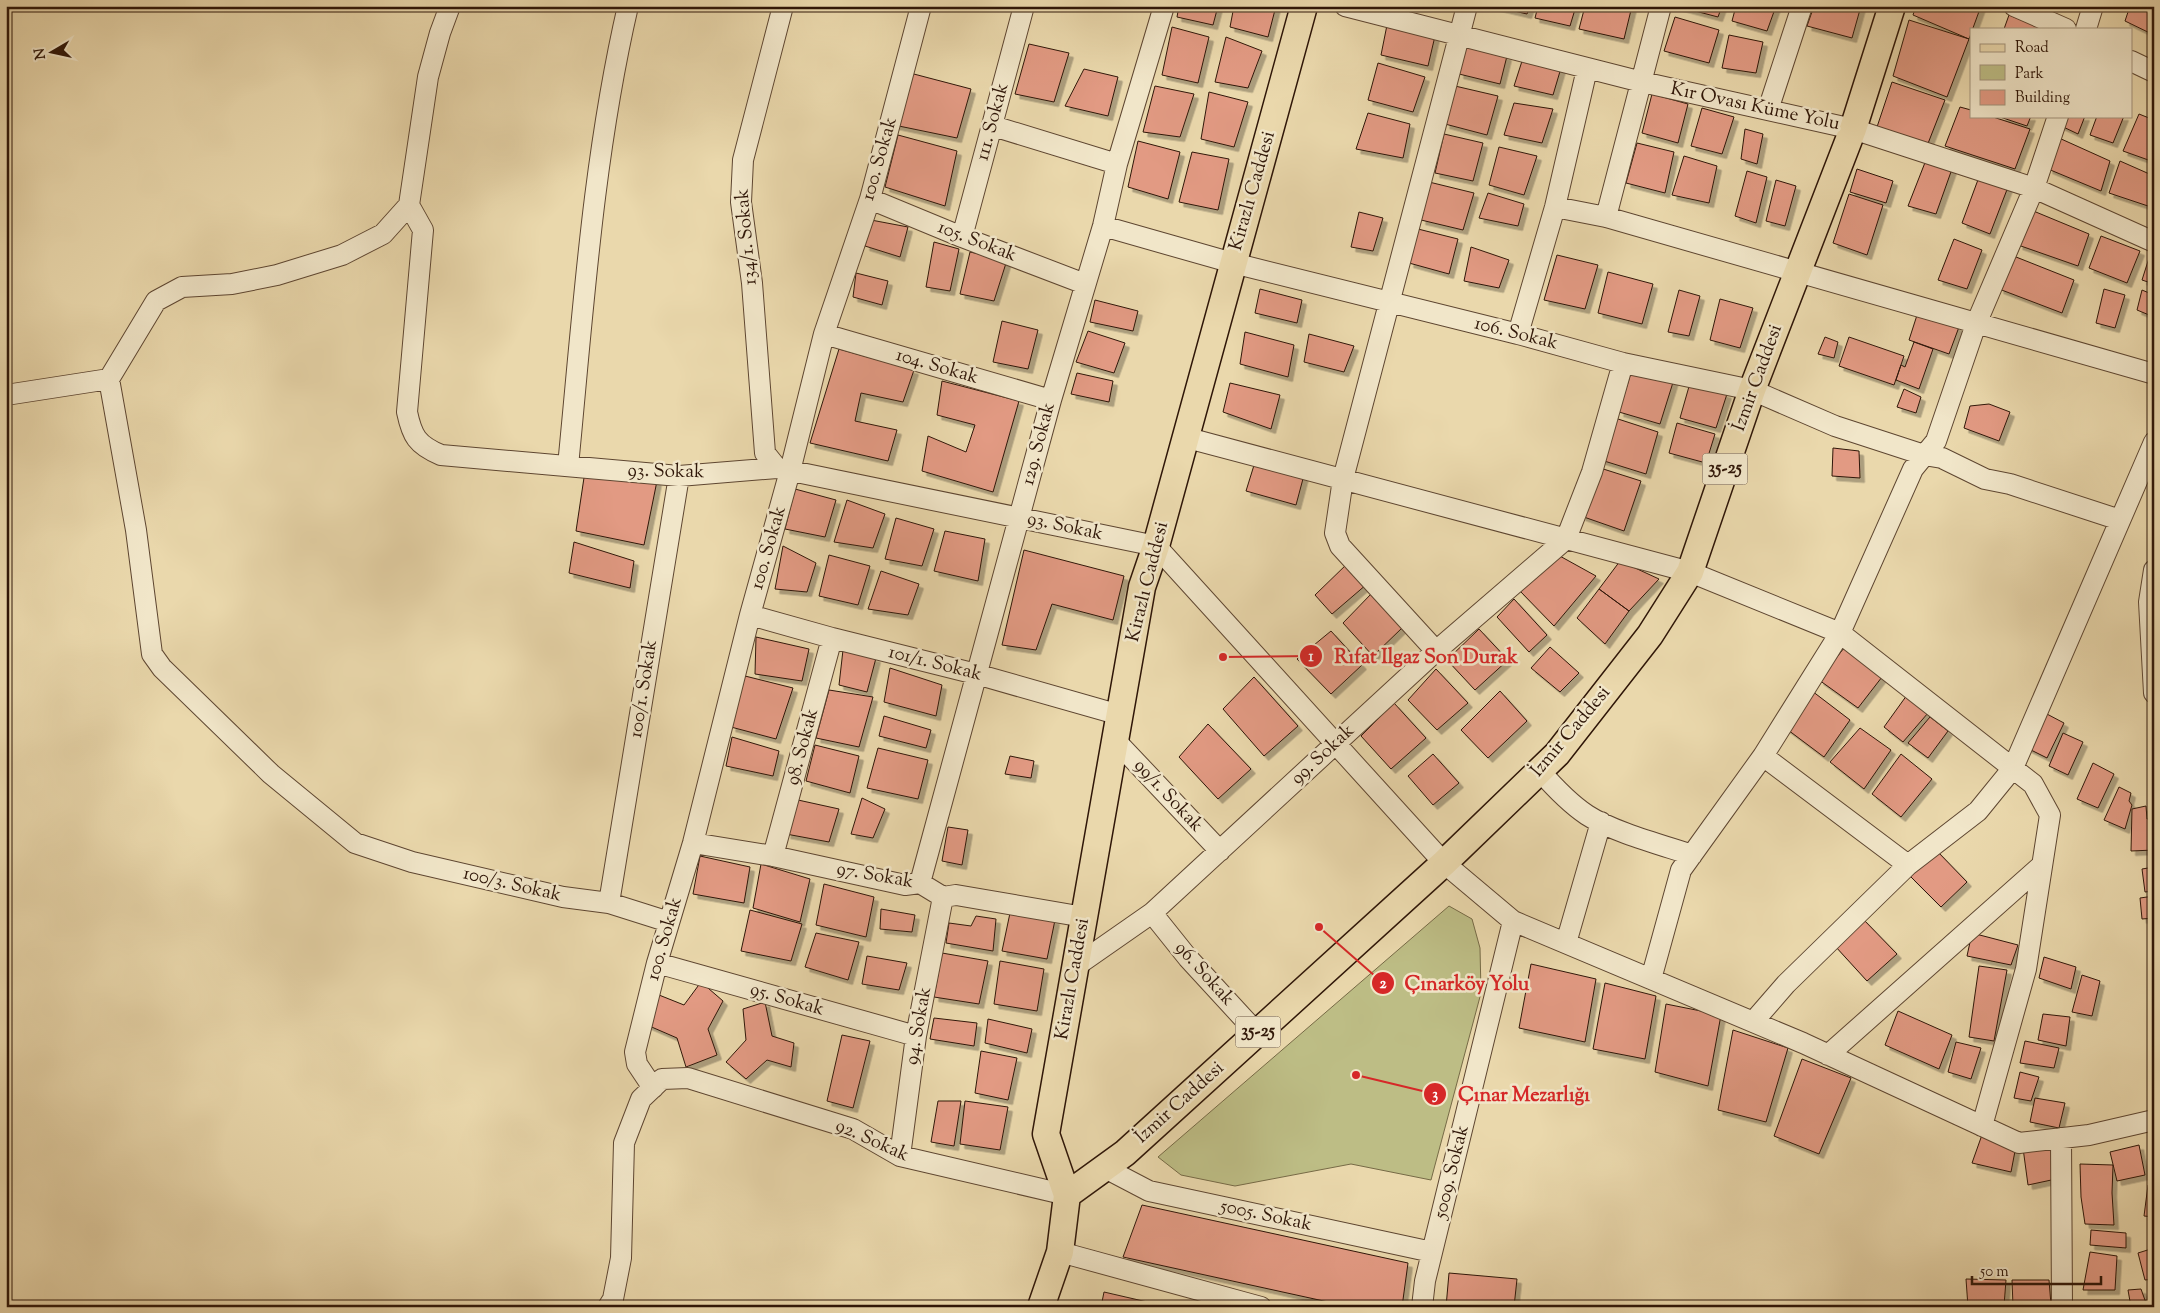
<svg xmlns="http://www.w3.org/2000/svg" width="2160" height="1313" viewBox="0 0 2160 1313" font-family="'Sorts Mill Goudy',serif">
<defs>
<filter id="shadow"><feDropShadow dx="4.5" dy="4.5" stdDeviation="0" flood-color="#0004"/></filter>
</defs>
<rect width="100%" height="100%" fill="#ead8ac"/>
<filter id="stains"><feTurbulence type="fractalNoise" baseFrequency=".004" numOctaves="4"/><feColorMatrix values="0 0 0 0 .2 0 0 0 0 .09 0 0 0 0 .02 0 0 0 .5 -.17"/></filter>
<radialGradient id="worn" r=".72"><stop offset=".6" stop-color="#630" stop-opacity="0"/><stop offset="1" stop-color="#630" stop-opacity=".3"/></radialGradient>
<path fill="#bdbd85" stroke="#766a46" d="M1449 906 1472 919 1480 948 1481 993 1431 1180 1351 1164 1235 1186 1181 1175 1158 1157Z"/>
<path fill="#e29a83" stroke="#2f1608" filter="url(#shadow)" d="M1179 6H1218L1213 25 1177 17Z
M1234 6H1276L1268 37 1230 27Z
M1493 6H1530L1527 14Z
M1538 6H1576L1570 26 1535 18Z
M1585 6H1632L1624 39 1579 29Z
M1676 6H1722L1718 17Z
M1736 6H1776L1767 31 1732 21Z
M1814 6H1861L1852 38 1807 26Z
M1916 6H1981L1969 39 1913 15Z
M2130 6H2154V35L2125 21Z
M2009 15 2044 29H2004Z
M1675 17 1719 30 1709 63 1664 51Z
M1909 20 1969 39 1947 97 1893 76Z
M1387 25 1435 36 1428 66 1381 55Z
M1172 27 1209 37 1198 83 1162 75Z
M1729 35 1763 42 1756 73 1722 68Z
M1226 37 1262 51 1248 88 1215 82Z
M1029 44 1069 53 1054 102 1015 94Z
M1465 44 1507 56 1500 84 1459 74Z
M1523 58 1561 68 1553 95 1514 86Z
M1378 63 1425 77 1413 112 1368 100Z
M1084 69 1118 77 1108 116 1065 106Z
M910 73 971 89 957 138 894 125Z
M1892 82 1945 100 1927 146 1877 127Z
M1155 86 1194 94 1180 137 1143 132Z
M1455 86 1498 96 1487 135 1445 124Z
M1209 92 1248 102 1234 147 1201 139Z
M1652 94 1688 104 1678 143 1642 133Z
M1514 103 1553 109 1542 143 1504 135Z
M1960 107 1971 110V116H1990L2030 129 2015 169 1945 146Z
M1702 108 1734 117 1722 154 1691 146Z
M1368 113 1410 124 1403 158 1356 149Z
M2139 114 2154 120V162L2123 151Z
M1997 116H2031L2027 126Z
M2060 116H2085L2078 134 2057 124Z
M2097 116H2124L2113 143 2090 135Z
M1745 129 1763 134 1757 164 1741 159Z
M1444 134 1483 143 1473 181 1435 173Z
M898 135 957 151 945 206 885 187Z
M2059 138 2110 161 2101 191 2048 169Z
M1138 141 1180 152 1168 199 1128 187Z
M1637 143 1674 152 1665 193 1626 183Z
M1499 147 1537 156 1524 195 1489 185Z
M1192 152 1229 159 1218 210 1179 202Z
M1684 156 1717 166 1709 203 1672 195Z
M1926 160 1952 169 1936 214 1908 206Z
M2120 161 2154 176V208L2109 193Z
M1857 169 1893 181 1886 203 1850 192Z
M1747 171 1767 177 1756 223 1735 216Z
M1979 177 2008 187 1990 234 1962 223Z
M1776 180 1796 186 1785 226 1766 221Z
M1429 182 1474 193 1463 230 1421 220Z
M1488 193 1524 204 1518 226 1479 218Z
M1849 194 1883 205 1867 255 1833 243Z
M2031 210 2089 234 2078 266 2018 245Z
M1359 212 1383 218 1373 251 1351 247Z
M871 220 908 227 900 257 865 246Z
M1418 229 1458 239 1449 274 1409 263Z
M2101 236 2140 251 2127 283 2089 268Z
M1954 239 1982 250 1967 289 1938 280Z
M934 242 959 249 950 291 926 287Z
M1471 247 1509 260 1499 288 1464 281Z
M970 252 1007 260 994 301 960 294Z
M1557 255 1598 265 1585 309 1544 300Z
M2011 255 2074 280 2062 313 1999 289Z
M2149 258 2154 260V284L2142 280Z
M1608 272 1653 284 1642 324 1598 313Z
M856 273 888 281 882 305 853 297Z
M1260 289 1302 300 1297 323 1255 313Z
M2104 289 2125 295 2115 328 2096 323Z
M1679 290 1700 296 1689 336 1668 332Z
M2142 290 2154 295V317L2137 310Z
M1720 299 1753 308 1740 348 1710 340Z
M1095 300 1138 311 1133 331 1090 322Z
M1918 312 1959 327 1949 354 1909 340Z
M1002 321 1038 330 1028 369 993 362Z
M1088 331 1125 343 1114 373 1076 362Z
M1245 332 1294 345 1288 377 1240 364Z
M1309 334 1354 346 1344 372 1304 362Z
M1825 337 1838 342 1834 358 1818 354Z
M1849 337 1904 356 1894 385 1839 366Z
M1914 342 1933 349 1919 389 1896 380 1901 365 1905 367Z
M839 349 914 370 903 402 861 393 855 421 897 430 888 461 810 443Z
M1633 366 1675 376 1660 424 1619 412Z
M1077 373 1113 381 1109 402 1071 394Z
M942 381 1019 401 993 492 922 471 928 436 966 452 975 425 937 415Z
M1230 383 1280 395 1271 429 1223 412Z
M1690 383 1727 394 1716 428 1680 418Z
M1904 389 1921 397 1916 413 1897 407Z
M1989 404 2010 412 1999 441 1964 428 1970 406Z
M1615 418 1658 432 1646 474 1601 460Z
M1677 423 1715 434 1706 463 1669 453Z
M1833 448 1859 451 1860 478 1832 476Z
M1255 462 1304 475 1296 505 1246 491Z
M1597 467 1641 481 1624 531 1581 516Z
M585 471 657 481 644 545 576 531Z
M795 489 836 500 825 537 785 529Z
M847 500 885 514 873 548 834 542Z
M896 518 934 529 922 566 885 559Z
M945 531 985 539 978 581 934 571Z
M574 542 634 561 630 588 569 573Z
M783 546 816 563 807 592 775 589Z
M1024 550 1124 576 1113 620 1052 604 1036 650 1002 645Z
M829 555 870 566 858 605 819 596Z
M1558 555 1596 576 1554 626 1519 590Z
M1620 561 1659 579 1629 611 1599 589Z
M1349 562 1367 584 1332 614 1315 595Z
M881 571 919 584 908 615 868 609Z
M1599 589 1629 611 1605 644 1577 618Z
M1372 593 1402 628 1373 656 1343 623Z
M1514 599 1547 635 1529 652 1497 617Z
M1479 629 1508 660 1475 690 1447 660Z
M1331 631 1362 665 1331 694 1297 659Z
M756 637 809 649 802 681 755 674Z
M1550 647 1579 673 1560 692 1531 668Z
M1844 648 1882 677 1858 708 1819 680Z
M843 650 876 658 867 692 839 685Z
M890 668 942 685 936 716 884 702Z
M1436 669 1468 703 1437 730 1408 700Z
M745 676 793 688 776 739 731 727Z
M1254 677 1298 726 1264 756 1223 709Z
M829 690 873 697 859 747 816 738Z
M1500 691 1527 721 1488 758 1461 730Z
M1812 691 1850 720 1824 757 1784 727Z
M1907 695 1928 713 1903 742 1884 727Z
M1394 703 1426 738 1391 769 1361 736Z
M2045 713 2064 723 2047 758 2027 748Z
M884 716 931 730 926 748 879 736Z
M1930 717 1948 731 1928 758 1908 743Z
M1208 724 1251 769 1218 799 1179 757Z
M1860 728 1891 750 1864 789 1830 762Z
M2063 733 2083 742 2068 775 2049 766Z
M732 737 779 751 773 776 726 766Z
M815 745 859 756 850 793 806 781Z
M878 748 928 760 918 799 867 788Z
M1433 754 1459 783 1433 805 1408 776Z
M1901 754 1932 779 1901 817 1872 794Z
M1010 756 1034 761 1031 778 1005 774Z
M2093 763 2114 774 2098 808 2077 799Z
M2119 787 2131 793 2129 801 2132 805 2125 829 2104 820Z
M862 798 885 809 873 838 851 834Z
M798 800 839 809 829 842 786 834Z
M2146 806 2147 819 2153 818 2154 850 2131 851 2132 809Z
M948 827 968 830 962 865 942 861Z
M1936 850 1967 882 1941 907 1910 876Z
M700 856 750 867 744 903 693 894Z
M761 864 810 879 800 922 753 908Z
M2154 867V891L2145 892 2142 869Z
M824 884 874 897 866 937 816 925Z
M2154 896V918L2142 919 2140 898Z
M881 909 915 915 912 932 880 929Z
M750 910 802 924 791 961 741 951Z
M1010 913 1055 920 1047 959 1002 951Z
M976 916 996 919 993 951 946 943 949 923 971 926Z
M1862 918 1897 954 1867 981 1835 946Z
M816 933 859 942 848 980 805 967Z
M1972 933 2018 945 2011 965 1967 956Z
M942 953 988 961 979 1004 934 997Z
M867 956 907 963 899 990 862 984Z
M2044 957 2076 967 2071 989 2039 978Z
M1000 961 1044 969 1037 1011 994 1004Z
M1531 964 1596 979 1585 1042 1519 1028Z
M1979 966 2007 970 1994 1041 1969 1037Z
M2082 975 2100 981 2092 1016 2072 1012Z
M701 982 723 1001 708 1029 717 1055 686 1067 677 1038 647 1025 654 993 684 1005Z
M1605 983 1656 996 1645 1059 1593 1049Z
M765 1002 772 1036 794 1043 791 1067 767 1060 746 1079 726 1062 746 1040 743 1009Z
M1666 1004 1721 1015 1708 1086 1655 1072Z
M1898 1011 1952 1035 1939 1069 1885 1045Z
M2043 1014 2070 1017 2066 1046 2038 1040Z
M934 1018 977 1023 974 1046 930 1039Z
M988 1019 1032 1029 1027 1053 985 1043Z
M1733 1030 1788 1048 1766 1122 1718 1110Z
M842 1035 870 1041 853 1108 827 1101Z
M2025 1041 2059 1048 2054 1068 2020 1063Z
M1956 1042 1981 1048 1971 1079 1948 1072Z
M981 1051 1017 1058 1008 1100 975 1093Z
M1802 1059 1851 1078 1819 1154 1774 1136Z
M2020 1072 2039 1077 2031 1101 2014 1098Z
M2035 1098 2065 1103 2059 1128 2030 1122Z
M938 1101H961L954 1146 931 1142Z
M965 1101 1008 1107 1000 1150 960 1144Z
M1983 1132 2016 1146 2011 1172 1972 1163Z
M2053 1143 2056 1179 2028 1185 2023 1148Z
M2139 1145 2145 1175 2117 1181 2110 1152Z
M2080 1164 2113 1165 2112 1193 2114 1225 2085 1224 2081 1197Z
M2148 1185H2154V1217L2144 1216Z
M1142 1205 1408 1263 1402 1307H1351L1123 1257Z
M2091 1230 2126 1233V1248L2090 1245Z
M2154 1248V1279L2145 1280 2138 1253Z
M2090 1252 2117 1256 2115 1290H2083Z
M1449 1273 1517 1279 1514 1307H1446Z
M1966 1279 2006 1280 2004 1306 1968 1307Z
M2012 1280H2049L2051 1305 2013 1306Z
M2141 1289 2146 1303 2131 1307 2128 1290Z
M1104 1292 1169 1307H1101Z"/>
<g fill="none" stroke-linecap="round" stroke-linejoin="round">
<g stroke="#5e4631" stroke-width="22">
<path id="minor" d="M1345 6 1642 82 1853 129 2034 188 2154 242
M2014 6 2066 29
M2086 29 2093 6
M2131 61 2154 72
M1768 110 1802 6
M993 126 1117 164
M870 199 962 237 1085 284
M409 205 423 230 407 412C412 436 417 445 441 455L679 476 777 468 1156 546 1444 863 1513 921 1803 1043 2019 1143 2089 1135 2154 1120
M1555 207 1606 217 2154 374
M1606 217 1661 6
M1103 226 1233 263 1518 334 1623 363 1752 390 1835 426 1924 455 1942 458 1985 479 2010 484 2120 520
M962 237 1024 6
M824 334 1051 400
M1518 334 1555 207 1587 69
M109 379 136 530 152 654 162 668 271 774 355 843 412 862 563 897 609 903 669 922
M6 395 109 379 156 301 182 287 232 284 277 275 342 255 383 234 409 205 428 77 440 33 450 6
M1184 437 1690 572 1840 633 2033 784 2050 815 2026 969 1982 1126
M568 466C583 313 593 157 628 6
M777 468 765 453 752 283 741 202 743 160 783 6
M2154 570 2149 602 2154 693
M750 615 832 638 976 674 1120 715
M1436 651 1340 546 1335 533 1343 479 1467 6
M1115 740 1220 851
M1763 756 1908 865
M1540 771C1554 787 1569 803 1587 815 1613 832 1662 845 1692 855
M693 843 773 856 905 885 920 883 943 897 956 895 1084 917
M773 856 832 638
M920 883 1051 400 1103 226 1117 164 1164 6
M609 903 679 476
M1152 913 1188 958 1257 1033
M1566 943 1601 822
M657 963 916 1036
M1076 966 1152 913 1436 651 1566 539 1592 472 1623 363
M1651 979 1681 870 1763 756 1840 633 1913 469 1936 441 1976 324 2034 188 2058 116
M1753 1022 1786 984 1908 865 1978 811 2013 768 2154 442
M1828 1055 2042 865
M653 1088 637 1064 635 1052 657 963 693 843 750 615 790 471 824 334 870 199 921 6
M2061 1138 2062 1307
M900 1156 916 1036 943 897
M1105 1168 1149 1191 1432 1252
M1060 1252 1261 1307
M608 1307 613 1299 621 1258 624 1143 641 1099 662 1079 688 1078 853 1129 900 1156 1067 1195
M1422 1307 1425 1281 1513 921"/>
</g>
<g stroke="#2f1608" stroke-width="29">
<path id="major" d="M1067 1195 1046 1134 1142 587 1156 546 1304 6
M1041 1307 1060 1252 1067 1195 1125 1153 1444 863 1557 754 1650 635 1690 572 1752 390 1853 129 1892 6"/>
</g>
<use href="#minor" stroke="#f1e6c9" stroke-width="20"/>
<use href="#major" stroke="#ead8ac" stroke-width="26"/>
</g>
<g text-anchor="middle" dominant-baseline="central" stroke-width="5" stroke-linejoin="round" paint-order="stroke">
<g fill="#f1e6c9" stroke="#695442" stroke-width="1">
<rect x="1702.5" y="453.5" width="45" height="31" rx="4"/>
<rect x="1235.5" y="1016.5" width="45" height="31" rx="4"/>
</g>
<g font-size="18" font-weight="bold" fill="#2f1608">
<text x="1725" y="469">35-25</text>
<text x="1258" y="1032">35-25</text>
</g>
<g font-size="19" fill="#2f1608" stroke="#f1e6c9">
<text transform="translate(1755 107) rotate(12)">Kır Ovası Küme Yolu</text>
<text transform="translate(993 122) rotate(-75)">111. Sokak</text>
<text transform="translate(880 159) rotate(-74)">100. Sokak</text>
<text transform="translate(1253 191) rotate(-74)">Kirazlı Caddesi</text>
<text transform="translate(747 237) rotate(-95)">134/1. Sokak</text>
<text transform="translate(977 242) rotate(21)">105. Sokak</text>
<text transform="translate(1516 334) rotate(14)">106. Sokak</text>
<text transform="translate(937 367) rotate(16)">104. Sokak</text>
<text transform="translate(1758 378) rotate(-70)">İzmir Caddesi</text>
<text transform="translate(1039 444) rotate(-75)">129. Sokak</text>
<text transform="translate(666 472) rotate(1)">93. Sokak</text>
<text transform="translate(1065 527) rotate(12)">93. Sokak</text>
<text transform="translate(769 548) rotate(-74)">100. Sokak</text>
<text transform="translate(1148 582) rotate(-76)">Kirazlı Caddesi</text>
<text transform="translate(935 664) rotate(14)">101/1. Sokak</text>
<text transform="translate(644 689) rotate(-81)">100/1. Sokak</text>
<text transform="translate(1571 732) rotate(-50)">İzmir Caddesi</text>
<text transform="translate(803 747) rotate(-75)">98. Sokak</text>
<text transform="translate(1323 755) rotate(-43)">99. Sokak</text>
<text transform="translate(1168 796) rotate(47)">99/1. Sokak</text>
<text transform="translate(875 876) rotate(10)">97. Sokak</text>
<text transform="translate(512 885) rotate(13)">100/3. Sokak</text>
<text transform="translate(665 939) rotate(-74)">100. Sokak</text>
<text transform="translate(1204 974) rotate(48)">96. Sokak</text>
<text transform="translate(1073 979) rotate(-80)">Kirazlı Caddesi</text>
<text transform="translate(787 1000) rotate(16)">95. Sokak</text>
<text transform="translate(919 1026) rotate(-80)">94. Sokak</text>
<text transform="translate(1180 1103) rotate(-42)">İzmir Caddesi</text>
<text transform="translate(872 1141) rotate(24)">92. Sokak</text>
<text transform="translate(1452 1172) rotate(-76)">5009. Sokak</text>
<text transform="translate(1266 1216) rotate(12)">5005. Sokak</text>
</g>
</g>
<path fill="none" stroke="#d62828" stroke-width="2" d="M1223 657L1311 656M1319 927L1383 983M1356 1075L1435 1094"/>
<g fill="#d62828" stroke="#f1e6c9" stroke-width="2">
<circle cx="1223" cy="657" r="5"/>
<circle cx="1319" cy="927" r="5"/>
<circle cx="1356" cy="1075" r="5"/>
<circle cx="1311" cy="656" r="12"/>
<circle cx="1383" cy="983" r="12"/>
<circle cx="1435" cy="1094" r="12"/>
</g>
<g font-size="15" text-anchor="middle" font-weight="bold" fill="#fff">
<text x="1311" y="661">1</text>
<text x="1383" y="988">2</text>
<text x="1435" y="1099">3</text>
</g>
<g font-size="20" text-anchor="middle" font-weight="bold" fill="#d62828" stroke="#f1e6c9" stroke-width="5" stroke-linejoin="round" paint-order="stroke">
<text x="1426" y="663">Rıfat Ilgaz Son Durak</text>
<text x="1467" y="990">Çınarköy Yolu</text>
<text x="1524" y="1101">Çınar Mezarlığı</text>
</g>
<rect width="2160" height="1313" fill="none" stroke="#ead8ac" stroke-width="25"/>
<rect x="8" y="8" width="2145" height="1298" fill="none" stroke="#2f1608" stroke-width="2.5"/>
<rect x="12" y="12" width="2135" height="1288" fill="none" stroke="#2f1608"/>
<rect x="1970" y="28" width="162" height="90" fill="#f1e6c9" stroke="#a3937c"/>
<rect x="1980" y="44" width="25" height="8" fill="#ead8ac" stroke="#a3937c"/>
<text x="2015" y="52" font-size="15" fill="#2f1608">Road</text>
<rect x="1980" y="65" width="25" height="15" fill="#bdbd85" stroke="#a3937c"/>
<text x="2015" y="78" font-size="15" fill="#2f1608">Park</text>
<rect x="1980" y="90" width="25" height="15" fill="#e29a83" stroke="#a3937c"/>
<text x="2015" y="102" font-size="15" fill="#2f1608">Building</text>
<g transform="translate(52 52) rotate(261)" stroke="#f1e6c9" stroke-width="4" paint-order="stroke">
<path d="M0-4L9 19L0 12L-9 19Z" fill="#2f1608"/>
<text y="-8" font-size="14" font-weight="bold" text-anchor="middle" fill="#2f1608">N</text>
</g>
<path d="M1972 1276v8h129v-8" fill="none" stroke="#2f1608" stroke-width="2.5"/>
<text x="1980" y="1276" font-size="15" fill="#2f1608" stroke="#f1e6c9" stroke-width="4" paint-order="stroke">50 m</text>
<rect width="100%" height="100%" filter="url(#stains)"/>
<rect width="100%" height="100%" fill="url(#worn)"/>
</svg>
